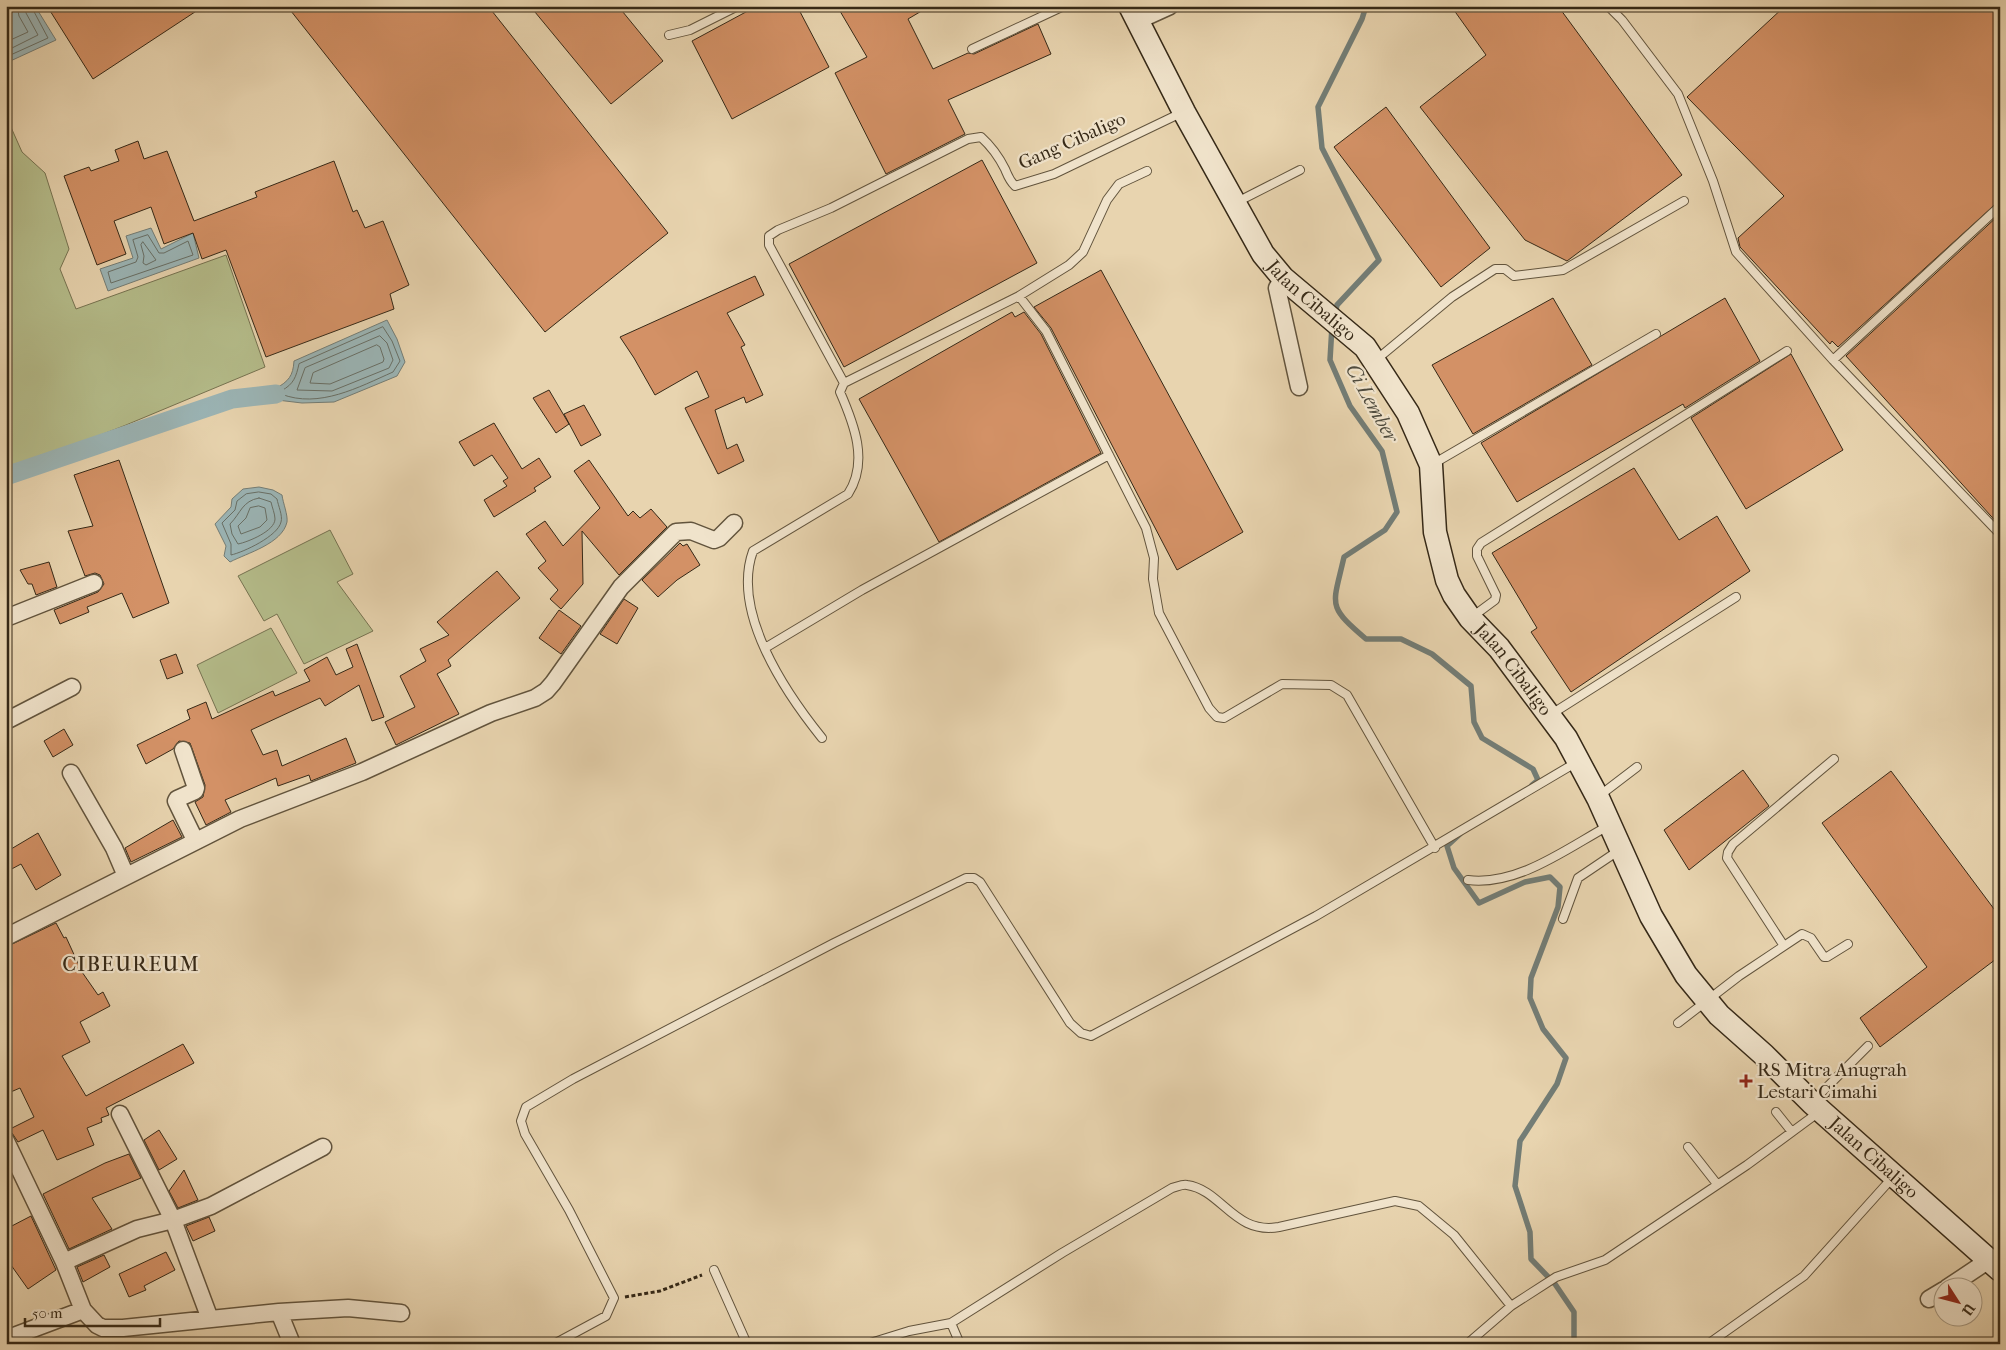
<svg xmlns="http://www.w3.org/2000/svg" width="2006" height="1350" viewBox="0 0 2006 1350" font-family="'IM FELL French Canon',serif">
<rect width="100%" height="100%" fill="#e8d4af"/>
<filter id="stains"><feTurbulence type="fractalNoise" baseFrequency=".004" numOctaves="4"/><feColorMatrix values="0 0 0 0 .2 0 0 0 0 .09 0 0 0 0 .02 0 0 0 .5 -.17"/></filter>
<radialGradient id="worn" r=".72"><stop offset=".6" stop-color="#630" stop-opacity="0"/><stop offset="1" stop-color="#630" stop-opacity=".3"/></radialGradient>
<path fill="#b5bd8b" stroke="#767351" d="M6 116 22 152 45 173 69 249 60 269 76 309 226 255 265 367 126 425 6 472Z
M330 530 353 574 337 582 373 631 304 664 277 614 264 621 238 576Z
M271 628 297 673 218 713 197 665Z"/>
<path fill="#9bb5b6" stroke="#737d76" d="M6 6H35L56 40 6 63Z
M151 228 161 249 193 233 199 258 108 291 100 269 133 258 126 236Z
M387 320 397 339 405 362 397 376 334 402 302 403 277 400 275 389C289 381 293 376 294 361Z
M259 487 273 490 282 495C283 503 288 515 287 522 282 544 247 553 230 562L224 556 226 546 215 524 231 507 232 499 243 489Z"/>
<g fill="none" stroke-linecap="round" stroke-linejoin="round">
<path stroke="#686f66" stroke-width="1" d="M6 42 28 32 19 16 17 6
M6 51 38 35 26 13 25 6
M6 57 48 38 31 6
M148 235 159 253H164L188 241 193 255 111 283 108 272 136 262 138 257 133 240Z
M143 242 156 260 146 265 143 263 144 256 141 245Z
M383 327 392 341 400 361 393 372C359 387 319 409 281 394V391C294 384 296 377 299 364Z
M380 336 387 343 393 360 389 368 332 391 297 390 305 368Z
M377 345 380 347 384 359 383 362 330 384 310 383 313 373Z
M259 492 271 494 277 499C278 505 283 516 281 522 278 536 244 552 231 555V544L222 523 235 510 237 501 246 494Z
M259 498 271 502C272 507 275 514 275 519 275 531 248 542 238 544L232 534 230 524C241 513 242 501 259 498Z
M259 506 265 508 267 520 260 527 241 534 238 526 246 518 250 508Z"/>
<path stroke="#737d76" stroke-width="5.5" d="M1335 315 1337 305 1379 260 1322 148 1318 107 1362 19 1366 6
M1332 326 1330 360 1350 406 1382 451 1397 512 1385 530 1344 557C1333 606 1326 605 1366 639H1401L1432 654 1471 686 1474 722 1482 738 1533 769 1538 780 1532 785
M1460 834 1447 846 1454 868 1479 903 1525 882 1550 877 1560 887 1558 907 1531 978 1530 998 1543 1029 1566 1058 1557 1084 1520 1141 1515 1186 1530 1232 1531 1259 1555 1284 1574 1312V1344"/>
<path stroke="#9bb5b6" stroke-width="19" d="M6 476 232 399 276 394"/>
</g>
<path fill="#d39166" stroke="#362917" d="M47 6H204L93 79Z
M287 6H488L668 233 545 332Z
M530 6H618L663 61 611 104Z
M757 6H797L829 67 732 119 692 41Z
M837 6H930L908 19 933 69 968 53 974 54 1038 24 1051 54 948 100 965 134 886 174 835 73 867 57Z
M1451 6H1558L1682 175 1567 261 1525 240 1420 107 1486 55Z
M1785 6H2000V200L1838 347 1832 341 1830 344 1740 247 1738 238 1784 196 1687 97Z
M1386 107 1490 248 1441 287 1334 147Z
M138 141 144 159 167 151 194 221 257 197 255 192 334 161 353 212 357 210 365 228 383 221 409 285 390 294 394 309 266 357 226 250 202 259 193 233 164 244 151 207 114 221 126 254 97 265 64 176 89 167 91 171 119 161 115 150Z
M982 160 1037 263 844 367 789 264Z
M2000 214V526L1846 356Z
M1101 270 1243 532 1177 570 1051 328 1034 307Z
M755 276 764 295 727 313 745 345 741 347 763 395 746 403 744 397 715 410 727 449 737 444 744 461 718 474 685 408 709 397 697 371 655 395 634 358 620 337Z
M1553 298 1592 365 1473 434 1432 365Z
M1725 298 1760 361 1685 408 1683 404 1517 502 1481 443Z
M1012 312 1015 317 1024 312 1041 334 1101 453 939 542 859 399Z
M1791 354 1843 450 1746 509 1691 418Z
M549 390 569 424 556 433 533 398Z
M584 405 601 435 581 446 564 414Z
M494 423 522 469 539 458 551 477 534 488 536 491 494 517 484 500 507 486 503 481 508 478 492 455 474 466 459 442Z
M119 460 169 603 133 618 122 593 87 607 89 612 60 624 54 610 98 592 104 584 100 575 95 573 85 576 68 531 93 526 74 475Z
M589 460 628 516 633 511 640 518 651 509 667 527 619 575 582 531 583 584 561 609 550 599 558 590 538 568 546 561 526 534 545 521 563 546 600 508 574 471Z
M1634 468 1679 540 1717 516 1750 571 1571 692 1531 632 1537 628 1492 553Z
M680 543 683 546 687 544 700 565 677 580 658 597 642 580Z
M49 562 57 587 36 595 32 584H28L20 570Z
M497 571 520 598 448 660 451 666 437 674 459 714 396 745 385 722 415 707 400 676 426 661 420 649 449 635 437 622Z
M624 599 638 608 617 644 600 634Z
M559 610 581 626 561 654 539 638Z
M357 644 384 717 372 721 359 685 325 706 320 698 251 730 263 755 277 750 282 766 346 738 356 763 311 781 309 775 278 786 276 778 225 800 231 812 206 825 195 802 203 797 205 785 190 743 179 741 173 749 146 764 137 745 190 719 187 710 206 702 212 719 273 691 275 696 310 681 304 670 327 657 336 675 353 667 346 649Z
M176 654 183 673 167 679 160 660Z
M64 729 73 745 53 757 44 741Z
M1743 770 1769 806 1689 870 1664 830Z
M1891 771 2000 917V956L1880 1047 1860 1018 1927 967 1822 823Z
M173 820 182 837 131 862 125 848Z
M38 833 61 875 36 890 21 864 6 872V852Z
M56 923 64 938 66 937 82 972 98 995 103 992 110 1006 80 1022 90 1042 62 1056 86 1096 183 1044 194 1063 106 1108 109 1115 101 1118 102 1122 87 1128 94 1145 57 1160 43 1130 18 1142 12 1133 6 1131 34 1117 20 1088 6 1094V947Z
M159 1130 177 1159 159 1170 144 1140Z
M129 1154 141 1178 92 1198 112 1229 69 1249 43 1194 105 1163Z
M184 1170 198 1200 178 1208 169 1191Z
M31 1216 56 1270 28 1289 6 1258V1229Z
M209 1217 215 1231 193 1241 186 1226Z
M166 1252 175 1270 144 1286 146 1290 129 1297 119 1274Z
M104 1255 110 1267 83 1282 77 1267Z"/>
<g fill="none" stroke-linecap="round" stroke-linejoin="round">
<g stroke="#62543d" stroke-width="10">
<path id="service" d="M1608 6 1622 20 1678 94 1713 181 1736 252 1833 360 2000 534
M1727 7 1728 6
M669 35 690 30 738 6
M972 49 1064 6
M1237 202 1300 170
M1019 296 1046 331 1146 528 1154 558 1153 579 1159 613 1209 708 1217 717 1224 718 1282 684 1331 685 1347 695 1435 848
M1376 360 1452 297 1495 269H1505L1514 276 1563 270 1684 201
M1833 360 2000 206
M844 383 769 245V236L778 230 831 208 968 139 981 137C991 146 999 157 1005 169 1008 176 1009 180 1015 186L1054 174 1181 113
M1433 464 1656 334
M1472 617 1495 600 1496 595 1477 556V549L1481 543 1787 351
M765 648 862 590 1109 455
M1550 715 1736 597
M822 738C785 692 731 612 753 551L848 494C869 462 854 424 840 392L844 383 1019 296 1069 265 1083 252 1107 200 1119 184 1147 171
M1599 796 1637 767
M1468 880C1518 886 1566 849 1608 826
M1563 919 1578 878 1618 851
M1784 946 1727 858 1728 852 1733 844 1834 759
M1678 1023 1739 976 1802 934 1811 938 1824 957H1827L1848 944
M1813 1101 1868 1046
M1776 1112 1792 1132
M1688 1147 1717 1184
M714 1270 747 1344
M951 1323 960 1344
M554 1344 606 1316 614 1298 569 1210 525 1134 521 1121 526 1107 573 1079 834 943 966 878H974L980 882 1070 1023 1081 1033 1091 1036 1316 916 1577 762
M867 1344 909 1331 951 1323 1062 1253 1172 1188C1177 1187 1182 1184 1187 1185 1222 1190 1234 1235 1279 1227L1395 1201 1419 1206 1454 1235 1511 1306
M1467 1344 1511 1306 1556 1277 1605 1260 1747 1165 1819 1112
M1708 1344 1804 1276 1893 1177"/>
</g>
<g stroke="#62543d" stroke-width="19">
<path id="minor" d="M1137 21 1170 6
M1283 278 1277 288 1299 387
M6 618 94 583
M6 721 72 687
M183 750 196 788 195 791 177 799 176 801 195 840
M71 773 114 848 126 876
M6 937 240 819 362 772 491 713 535 698 546 691 553 683 621 587 676 532 691 531 714 540 719 538 734 523
M120 1114 173 1220 210 1319
M6 1141 64 1262 83 1310 97 1325 103 1328H123L279 1312 348 1308 401 1313
M64 1262 137 1229 173 1220 211 1206 323 1147
M1947 1288 1989 1260
M1929 1299 1944 1290
M279 1312 292 1344
M6 1339 83 1310"/>
</g>
<g stroke="#362917" stroke-width="25">
<g id="secondary">
<path id="s1" d="M1130 6 1184 112 1263 254 1283 278 1365 347 1408 413 1431 465 1435 532 1447 580 1454 595 1470 618 1499 648 1566 738 1598 798 1651 916 1686 975 1719 1015 1764 1055 1812 1103 2000 1270"/>
</g>
</g>
<path stroke="#362917" stroke-width="3" stroke-dasharray="4 2.5" stroke-linecap="butt" d="M625 1297 660 1291 702 1275"/>
<use href="#service" stroke="#f0e3cb" stroke-width="8"/>
<use href="#minor" stroke="#f0e3cb" stroke-width="16"/>
<use href="#secondary" stroke="#f0e3cb" stroke-width="22"/>
</g>
<path fill="#8f2418" stroke="#f0e3cb" stroke-width="2" d="M1743.5 1073.5h5v5h5v5h-5v5h-5v-5h-5v-5h5z"/>
<g text-anchor="middle" dominant-baseline="central" stroke-width="4.5" stroke-linejoin="round" paint-order="stroke">
<g font-size="19" fill="#362917" stroke="#f0e3cb">
<text transform="translate(1072 141) rotate(-24)">Gang Cibaligo</text>
<text stroke="none"><textPath href="#s1" startOffset="349">Jalan Cibaligo</textPath></text>
<text stroke="none"><textPath href="#s1" startOffset="784">Jalan Cibaligo</textPath></text>
<text stroke="none"><textPath href="#s1" startOffset="1399">Jalan Cibaligo</textPath></text>
</g>
<g font-size="19" fill="#362917" stroke="#f0e3cb" text-anchor="start">
<text x="1757" y="1070">RS Mitra Anugrah<tspan x="1757" dy="22">Lestari Cimahi</tspan></text>
</g>
<g font-size="20" font-style="italic" fill="#4f4c3f" stroke="#f0e3cb">
<text transform="translate(1372 403) rotate(61)">Ci Lember</text>
</g>
<g font-size="21" letter-spacing="1" fill="#362917" stroke="#f0e3cb">
<text x="131" y="964">CIBEUREUM</text>
</g>
</g>
<rect width="2006" height="1350" fill="none" stroke="#e8d4af" stroke-width="25"/>
<rect x="8" y="8" width="1991" height="1335" fill="none" stroke="#362917" stroke-width="2.5"/>
<rect x="12" y="12" width="1981" height="1325" fill="none" stroke="#362917"/>
<g transform="translate(1958 1302) rotate(126)"><circle r="24" fill="#f0e3cb" stroke="#a69983"/>
<path d="M0-4L9 19L0 12L-9 19Z" fill="#8f2418"/>
<text y="-8" font-size="14" font-weight="bold" text-anchor="middle" fill="#362917">U</text>
</g>
<path d="M25 1318v8h135v-8" fill="none" stroke="#362917" stroke-width="2.5"/>
<text x="32" y="1318" font-size="15" fill="#362917" stroke="#f0e3cb" stroke-width="4" paint-order="stroke">50 m</text>
<rect width="100%" height="100%" filter="url(#stains)"/>
<rect width="100%" height="100%" fill="url(#worn)"/>
</svg>
